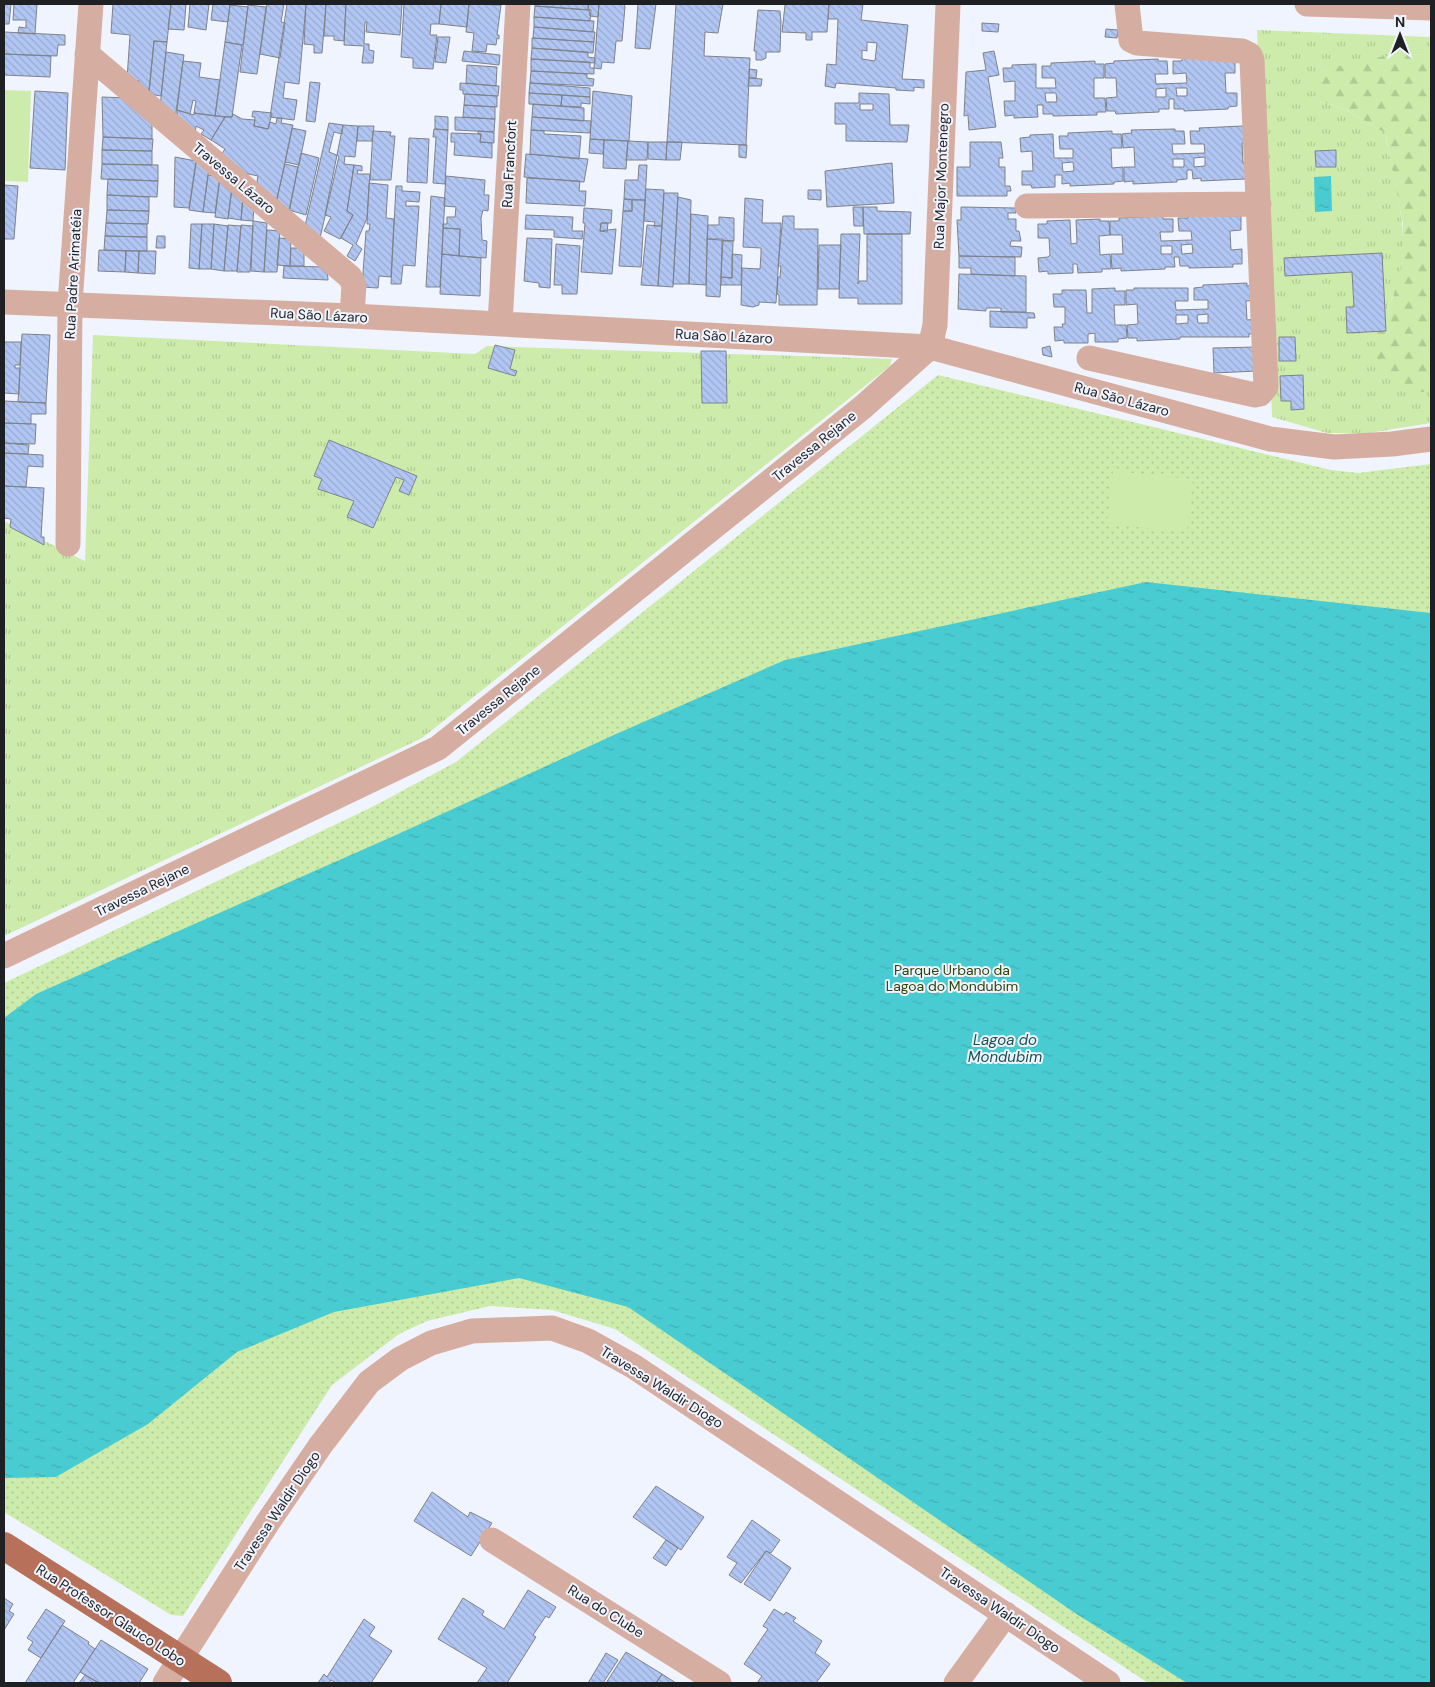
<svg xmlns="http://www.w3.org/2000/svg" width="1435" height="1687" viewBox="0 0 1435 1687" font-family="'DM Sans',sans-serif">
<defs>
<pattern id="grass-tufts" width="24" height="20" patternUnits="userSpaceOnUse" patternTransform="scale(1.25)"><rect width="24" height="20" fill="#cdecab"/><path d="M3 7l-1-3M5 7V3M7 7l1-3M15 17l-1-3M17 17v-4M19 17l1-3" fill="none" stroke="#b0ca93"/></pattern>
<pattern id="forest-firs" width="22" height="20" patternUnits="userSpaceOnUse" patternTransform="scale(1.25)"><rect width="22" height="20" fill="#cdecab"/><path d="M5 1l3.5 6h-7zM16 11l3.5 6h-7z" fill="#b0ca93"/></pattern>
<pattern id="park-dots" width="8" height="8" patternUnits="userSpaceOnUse" patternTransform="scale(1.25)"><rect width="8" height="8" fill="#cdecab"/><path d="M2 2h.1M6 6h.1" fill="none" stroke="#b0ca93" stroke-width="1.8" stroke-linecap="round"/></pattern>
<pattern id="water-ripples" width="26" height="14" patternUnits="userSpaceOnUse" patternTransform="scale(1.25)"><rect width="26" height="14" fill="#49ccd1"/><path d="M2 4q2-2 4 0t4 0M15 11q2-2 4 0t4 0" fill="none" stroke="#3fafb3"/></pattern>
<pattern id="building-back-hatch" width="6" height="6" patternUnits="userSpaceOnUse" patternTransform="scale(1.25)"><rect width="6" height="6" fill="#b1c6f3"/><path d="M-1 5l2 2M0 0l6 6M5-1l2 2" fill="none" stroke="#98aad0"/></pattern>
</defs>
<rect width="100%" height="100%" fill="#f0f4fe"/>
<path fill="url(#grass-tufts)" d="M1257 30 1431 37V54C1392 55 1358 60 1321 72L1319 101 1345 109 1385 133C1392 174 1406 217 1403 259 1401 285 1387 309 1375 332L1407 392H1431V423L1369 433H1327L1272 417Z
M93 335 475 354 487 346 892 359 890 366 422 738 4 936V521L85 561Z"/>
<path fill="url(#forest-firs)" d="M1431 54V392H1407L1377 367 1375 332 1393 297 1403 261V224L1385 133 1345 109 1319 101 1312 86 1321 72 1355 61 1392 55Z"/>
<path fill="url(#park-dots)" d="M938 375 1331 470 1358 473 1431 464V1683H1148L615 1329 552 1310 490 1306 427 1321 399 1334 332 1385 183 1616 171 1615 4 1512V983L374 806 456 762Z"/>
<path fill="#cdecab" d="M4 90 31 91 28 182 4 181Z
M1113 471 1193 479 1187 532 1107 524Z"/>
<path fill="url(#water-ripples)" d="M1331 176 1332 211 1315 212 1314 177Z
M1146 582 1431 613V1683H1187L1078 1615 628 1307 519 1278 334 1312 237 1352 148 1424 56 1477 4 1478V1018L36 994 396 835 616 734 785 660Z"/>
<path fill="url(#building-back-hatch)" stroke="#7e828a" fill-rule="evenodd" d="M4 4H11L9 24H4Z
M14 4H37L35 34 18 33 19 27 26 28V20H13Z
M113 4H171L167 42 154 41 149 90 138 88 139 81 127 79 130 35 111 33Z
M171 4H186L184 30 168 29Z
M190 4H209L206 30 188 27Z
M213 4H230L228 22 211 20Z
M267 4H284L281 22 285 23 280 58 260 54Z
M287 4H306L299 84 285 82 283 98 297 100 294 120 270 117Z
M306 4H326L322 53H314V45L304 44Z
M326 4H346L344 41 334 40V36H324Z
M346 4H402L400 35 366 32 367 22H365L364 44H369V50L374 51 373 63H362L364 46 344 45Z
M404 4H441L439 24H431L430 35H437L433 69 413 68V58L401 57Z
M441 4H469L467 27 439 24Z
M469 4 501 5 497 35H499V39L497 38 496 45 487 44 486 52 472 51 474 33 466 32Z
M535 4H588V10L535 6Z
M588 4H599L598 17 590 16Z
M599 4H624L625 7 622 41H616L614 63 602 62 601 69 594 68Z
M638 4H656L650 49 635 48Z
M676 4H723L718 33 705 32 704 56 750 58 746 145 667 142Z
M788 4H829L827 32H812V40H806V33L782 32 785 5Z
M829 4H863L861 20 908 25 902 79 924 80V88L914 87V91L896 90V88L836 83 835 88 825 86 827 64 836 65 838 19H828ZM867 42 877 43 875 61 862 59V50L867 51Z
M230 5 248 7 243 45 225 42Z
M248 5 266 7 257 74 240 72Z
M535 6 591 10 590 21 534 17Z
M758 10 780 11 781 22 780 52H766V58L762 60H756V51H754Z
M534 17 594 21 593 32 534 27Z
M982 23 999 24 998 32 982 31Z
M534 27 595 32 594 42 533 38Z
M1106 29 1118 30 1117 38 1105 37Z
M4 32 65 35V45H58L57 56 4 54Z
M438 37H450L446 63 435 62Z
M532 38 594 42 593 53 532 48Z
M154 41 167 42 161 96 149 94Z
M225 42 242 45 232 117 215 116Z
M532 48 588 52V57L595 58V63L531 59Z
M464 51 500 55 499 65 462 61Z
M994 51 999 75 988 77 996 127 969 130 968 115 964 116 966 72 986 70 983 53Z
M166 52 184 55 175 119 160 107Z
M4 54 51 56 50 77 4 75Z
M1182 58 1235 59V73H1225L1226 93H1237V106L1228 107V109L1184 111V109H1174V99H1169V109H1159V112L1116 114 1115 111H1107L1106 98 1117 97 1116 78H1105V64L1114 63V61L1158 59V61H1167L1168 74H1155L1156 84 1187 83 1186 73 1173 74V61H1182ZM1166 88V97H1156V89ZM1176 88H1187V96H1177Z
M531 59 590 62V68H594V74L531 71Z
M183 61 201 63 199 77 220 80 215 116 194 113 196 101 193 100 190 114 177 110Z
M1095 61V64H1104V78H1094V98H1105L1106 112H1097V115L1053 116V114H1043V105H1037L1038 117 1014 118V115L1005 116 1004 101H1015V81L1004 82 1003 68H1012V65L1036 64V88H1056L1055 78H1042V66H1051V63ZM1045 93H1056L1057 102H1046Z
M467 65 497 67 496 86 466 83Z
M749 69 757 70 756 78H749Z
M531 71 587 74V78L594 79 593 86 530 83Z
M749 78 762 79 761 86H748Z
M310 82 320 83 315 122 306 121Z
M460 83 499 86 498 96 463 94V90H460Z
M530 83 590 88V97L529 93Z
M35 91 68 93 65 170 30 168Z
M593 91 632 96 629 141 590 139Z
M529 93 562 95 561 106 529 104Z
M859 93 889 94 890 125H909L907 142 846 141V124H835V103H859ZM860 104H873V110H860Z
M465 94 497 96V107L464 105Z
M562 95 590 97V104L581 103V107L561 106Z
M102 97 128 98 152 124V139L103 137Z
M533 104 584 108V121L532 117Z
M464 105 495 107V119L463 117Z
M177 110 194 115V113L225 117 211 140 201 134 204 130 196 126 195 135 177 115Z
M253 111 272 113 268 129 254 126 255 117H252Z
M233 114 242 119 255 120 254 126 268 129 270 122 276 124 277 118H282L281 123 293 125 276 204 256 187 258 176 244 173 221 155 225 149 211 140 225 117H232Z
M435 116 448 117V130L435 129Z
M455 117 495 119 494 132 455 130Z
M532 117 591 121 590 133 531 130Z
M329 123 343 125 342 134 334 132 329 152 339 156 320 238 305 226Z
M343 125 358 126 355 157 345 156 344 164 354 165 347 211 353 215 340 239 324 231 331 217 325 215Z
M358 126H374L372 141H357Z
M1243 126 1253 143H1242L1243 163H1253L1245 179 1201 181V178L1193 179 1192 170H1187V179L1177 180V182L1133 184V181L1124 182V167H1135L1134 147 1123 148 1122 134 1132 133 1131 130 1175 129V131H1184L1185 144H1172L1173 154 1205 153 1204 144H1191L1190 131H1200L1199 128ZM1205 157V166L1194 167V158ZM1173 159H1184V167H1173Z
M292 128 306 131 299 165 285 162Z
M434 129 448 130 445 184 433 183 436 137H433Z
M531 130 544 131V134L581 136 579 159 530 154Z
M373 131 391 132 390 136H395L391 180H370Z
M478 131 494 132V143L480 142 481 134H478Z
M1112 131V134H1121L1122 148H1111L1112 168 1123 167V181L1114 182V184L1070 186V183L1062 184V175H1055V187L1032 188 1031 185H1022V171H1033L1032 151 1021 152 1020 138 1030 137V135L1053 134 1054 158H1073V149H1060L1059 136H1068V133ZM1073 162 1074 171 1063 172 1062 163Z
M451 133 481 134 480 142 492 143V158L454 155 455 142H451Z
M103 137 153 139 152 151 102 150Z
M409 138 429 139 427 183 407 182Z
M590 139 604 140 603 154 589 153Z
M604 140 628 141 626 169 603 168Z
M628 141 648 142 647 160H626Z
M648 142H667L666 160 648 159Z
M667 142H682L680 160H666Z
M970 142H1001L1003 158H999V167H1005V186H1010L1011 191H1007V196H957V167H970Z
M739 145H747L746 158 739 157Z
M102 150 152 151V165L102 164Z
M1336 150V167H1316L1315 151Z
M301 153 319 158 306 215 289 210Z
M526 154 588 159 584 182 524 177Z
M175 157 196 161 189 208 174 207Z
M197 157 209 168 203 212 189 210Z
M892 163 894 203 827 207 825 171Z
M102 164 158 165V181L101 179Z
M285 164 298 167 289 213 276 202Z
M354 165 362 166V171L358 170 357 174H370L367 218 356 244 362 249 355 261 347 256 353 245 341 238 353 215 347 211Z
M639 165H647L645 200 624 199 625 180H638Z
M208 175 220 177 215 213 203 212Z
M446 176 485 180 484 195H489L488 211 483 210 481 218 482 240 487 241 486 258 459 256 460 229 443 228V224H447V217H455L456 207 444 206Z
M220 177 232 188 228 219 215 217Z
M527 178 580 181 579 191H586L585 206 526 203Z
M108 179 158 181 157 197 107 195Z
M369 183 388 185 386 218 394 219 391 277 379 276 378 288 362 287 366 231H369L370 224H367Z
M4 185 18 186 14 239H4Z
M396 186H402V191L420 192 419 202 406 201V206H419L415 266 403 265 401 284H391Z
M232 188 243 197 241 220 228 218Z
M646 189 664 190 662 226H654L655 222 644 221Z
M808 190H821V200L808 199Z
M664 193H678L673 287 658 286Z
M107 195 149 197V211L107 210Z
M431 196 445 198 440 287H426Z
M243 197 254 206 253 221 241 220Z
M678 197 691 200 689 284H673Z
M745 198 763 200 762 223H781L776 303 759 302V305L753 307 741 305 742 268 760 269 761 254V248L743 247Z
M624 199 632 200V211H623Z
M632 200H645L641 267 619 266 623 211H632Z
M853 207H863V226H854Z
M863 207H877V211L911 212 910 234H864Z
M961 207 1015 208 1016 213H1008V219H1016V231H1019L1021 241H1011L1010 246 1022 247 1021 257 959 256 957 220H961Z
M584 208 612 210 611 223H601L600 231 616 229 612 274 581 272 585 223H583Z
M107 210 149 211 148 224 106 223Z
M691 214 708 216 706 285 689 284Z
M526 215 573 217 572 231H583L582 239 554 237V230L525 229Z
M1188 215 1241 216V230L1230 231 1231 250 1242 249V264H1233V267L1189 268V266H1180L1179 257H1174L1175 267H1165V269L1121 271V268L1112 269 1111 254H1123L1122 235H1110V221H1119V218L1163 216V219H1173V232H1160L1161 241 1192 240 1191 231H1179L1178 218H1188ZM1192 244 1193 253 1182 254 1181 245ZM1161 246H1172V254H1161Z
M783 216H794V229H818L817 305H779V295L777 294 778 277H780L781 266H778Z
M719 217 734 218V241L707 239 708 225H719Z
M1100 219V221H1109L1110 235 1099 236 1100 255 1110 254 1111 269H1102V272L1078 273 1077 264H1073V273L1048 274V271L1039 272 1038 258 1048 257 1050 255 1049 238H1038V224H1047V221L1070 220 1071 244 1077 243 1076 220Z
M253 221 267 223 264 272 251 271Z
M106 223 147 224V237L105 236Z
M601 223H608L607 232 600 231Z
M191 224H202L199 269 189 268Z
M202 224H214L211 269H199Z
M214 224 228 226 224 271 211 269Z
M228 225 241 226 237 271H224Z
M241 225 253 226 250 272H237Z
M647 225 662 226 658 286 641 285Z
M443 228 460 229 459 256 442 254Z
M267 230 280 231 277 272H264Z
M841 234H860L858 284 859 281H867V234H902V304H858V298H839Z
M105 236 147 237V251L104 250Z
M157 236H165V248H156Z
M279 238 291 239 290 266 277 265Z
M527 238 552 239 550 288 539 287V283L524 281Z
M707 239H723L720 297 706 296Z
M722 241H733L732 278 721 277Z
M556 244 580 246 577 294H562V285H554Z
M819 245H841L839 289H818Z
M291 248H304V266H290Z
M99 250 126 251 125 272 98 271Z
M126 251H139L138 273 125 272Z
M139 251H156L155 274 138 273Z
M1382 253 1386 331 1347 333 1346 307H1354L1352 272 1285 276 1284 258Z
M442 254 481 258 480 296 440 294Z
M732 254 742 255 741 285H721V277L732 278Z
M959 256 1015 257V276L971 274V268H959Z
M284 266 327 267 328 280 283 278Z
M959 274 1026 276V312H1001V308H986V311L958 309Z
M1247 283V286L1256 285 1257 300 1246 301 1247 320 1257 319 1258 333 1249 334V337H1180V339L1137 341V338H1128L1127 325 1138 324 1137 304 1126 305V290H1134V288H1188V301H1175L1176 310 1208 309V300H1194V288L1203 287V285ZM1208 314V323H1198L1197 315ZM1176 315H1188V323L1176 324Z
M1115 288V291H1125V305H1114L1115 325H1126L1127 338 1118 339V342H1095V333L1088 334V343H1064V340L1055 341 1054 327H1063L1062 324H1065V307H1054L1053 294H1062V290H1086L1087 313H1092V289Z
M990 311 1034 313 1035 318H1027V328L990 327Z
M22 334 50 335 46 403 18 402Z
M1279 337H1295L1296 361H1279Z
M4 342H21L20 365H15V368H20L19 394 4 393Z
M495 345 515 350 510 369 517 371 515 376 488 368Z
M1050 346 1052 357 1043 355 1042 348Z
M1257 347V371L1214 373 1213 348Z
M701 351H726L727 403H702Z
M1303 375 1304 409 1291 410V401H1281L1280 376Z
M4 401 46 403V414H31V424L4 423Z
M4 423 36 424 35 444 4 443Z
M329 440 417 476 409 495 399 491 404 480 396 477 373 528 347 517 354 501 318 489 322 479 314 476Z
M4 443 29 445 28 454 4 453Z
M4 453 43 455V467L28 466 26 487 4 486Z
M4 486 44 488 41 537H44V545L10 527 11 519 4 518Z
M656 1486 704 1517 681 1550 633 1517Z
M432 1492 468 1517 470 1512 492 1523 471 1556 414 1521Z
M752 1520 780 1540 771 1553 766 1551 741 1583 729 1575 737 1563 727 1557Z
M666 1540 678 1548 666 1566 653 1558Z
M766 1551 791 1568 770 1601 744 1584Z
M528 1590 556 1607 549 1618 546 1616 533 1635 536 1637 507 1683H477L487 1668 438 1639 463 1598 484 1611 482 1615 504 1629Z
M4 1598 13 1604 9 1611 14 1614 4 1630Z
M46 1609 65 1621 41 1658 28 1650 33 1642 27 1638Z
M774 1609 784 1615 786 1612 796 1618 793 1621 822 1641 815 1653 830 1664 816 1683H757L762 1676 744 1664 768 1629 763 1626Z
M364 1619 375 1627 369 1636 392 1651 371 1683H336L331 1680 329 1683H318L324 1674 327 1677Z
M62 1625 89 1642 88 1644 95 1649 80 1672 73 1683H25Z
M101 1640 148 1669 139 1683H99L80 1672Z
M626 1652 662 1674 656 1683H606Z
M606 1653 618 1660 603 1683H588Z
M662 1674 676 1683H656Z
M85 1675 99 1683H79Z"/>
<g fill="none" stroke-linecap="round" stroke-linejoin="round">
<path stroke="#d6aea1" stroke-width="25" d="M1307 4 1431 8
M87 54 350 277 354 285 352 316
M1027 206 1259 204
M4 302 352 316 930 347 1270 439 1334 447 1392 444 1431 439
M500 324 518 4
M930 347 935 325 948 4
M1089 358 1255 395 1260 394 1266 387 1252 60 1250 55 1242 51 1137 43 1131 40 1127 4
M68 544 70 304 91 4
M4 956 438 748 863 407 930 347
M492 1540 719 1683
M165 1683 268 1522 320 1446 369 1382 400 1359 431 1343 472 1331 552 1328 588 1341 633 1366 1108 1683
M956 1683 1006 1614"/>
<path stroke="#b7715b" stroke-width="28" d="M4 1546 218 1683"/>
</g>
<g text-anchor="middle" dominant-baseline="central" stroke-width="4" stroke-linejoin="round" paint-order="stroke">
<g font-size="14" fill="#1e2023" stroke="#f0f4fe">
<text transform="translate(509 164) rotate(-87)">Rua Francfort</text>
<text transform="translate(941 176) rotate(-88)">Rua Major Montenegro</text>
<text transform="translate(234 178) rotate(40)">Travessa Lázaro</text>
<text transform="translate(73 274) rotate(-87)">Rua Padre Arimatéia</text>
<text transform="translate(319 315) rotate(3)">Rua São Lázaro</text>
<text transform="translate(724 336) rotate(3)">Rua São Lázaro</text>
<text transform="translate(1122 399) rotate(15)">Rua São Lázaro</text>
<text transform="translate(814 446) rotate(-39)">Travessa Rejane</text>
<text transform="translate(498 700) rotate(-39)">Travessa Rejane</text>
<text transform="translate(142 890) rotate(-26)">Travessa Rejane</text>
<text transform="translate(662 1387) rotate(32)">Travessa Waldir Diogo</text>
<text transform="translate(277 1511) rotate(-56)">Travessa Waldir Diogo</text>
<text transform="translate(1000 1610) rotate(34)">Travessa Waldir Diogo</text>
<text transform="translate(606 1611) rotate(32)">Rua do Clube</text>
<text transform="translate(111 1615) rotate(33)">Rua Professor Glauco Lobo</text>
</g>
<g font-size="14" fill="#2d440a" stroke="#f0f4fe">
<text x="952" y="970">Parque Urbano da<tspan x="952" dy="16">Lagoa do Mondubim</tspan></text>
</g>
<g font-size="15" font-style="italic" fill="#185052" stroke="#f0f4fe">
<text x="1005" y="1040">Lagoa do<tspan x="1005" dy="17">Mondubim</tspan></text>
</g>
</g>
<rect width="1435" height="1687" fill="none" stroke="#1e2023" stroke-width="10"/>
<g transform="translate(1400 35)" stroke="#f0f4fe" stroke-width="4" paint-order="stroke">
<path d="M0-4L9 19L0 12L-9 19Z" fill="#1e2023"/>
<text y="-8" font-size="14" font-weight="bold" text-anchor="middle" fill="#1e2023">N</text>
</g>
</svg>
